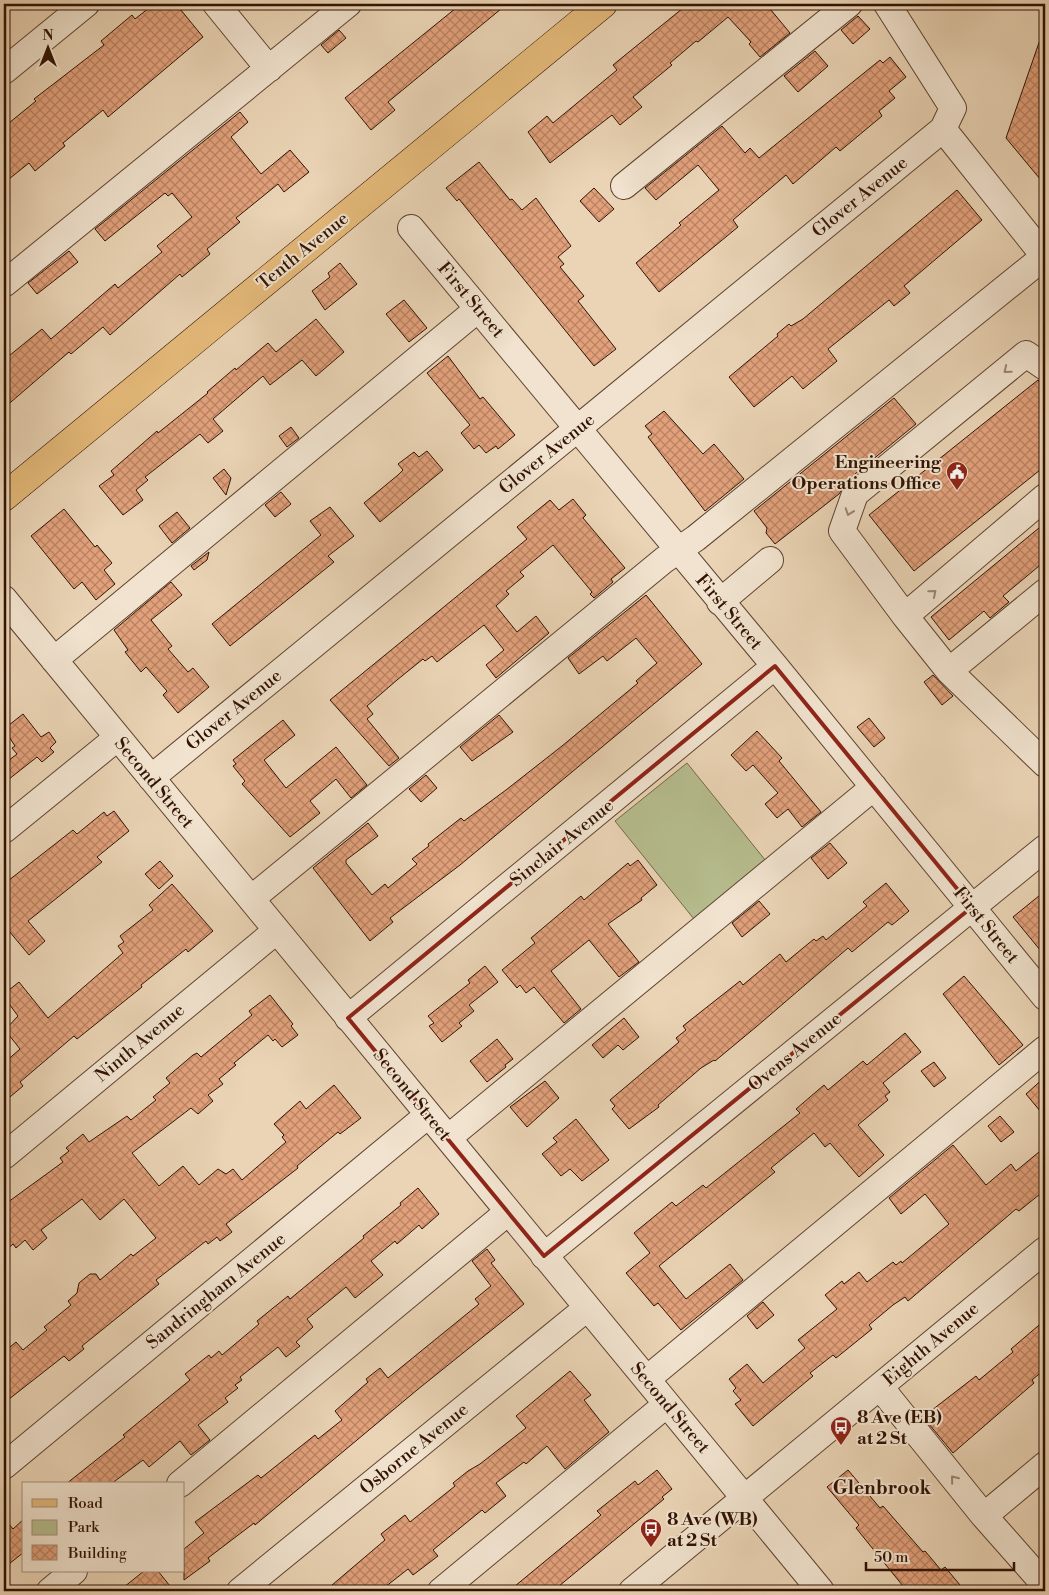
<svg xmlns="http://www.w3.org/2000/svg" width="1049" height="1595" viewBox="0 0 1049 1595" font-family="'Libre Bodoni',serif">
<defs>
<pattern id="building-cross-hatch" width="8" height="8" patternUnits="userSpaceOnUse" patternTransform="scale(1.25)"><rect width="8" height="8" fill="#e2a17b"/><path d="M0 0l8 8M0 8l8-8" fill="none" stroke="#b88263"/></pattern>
</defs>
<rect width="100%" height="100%" fill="#ead4b5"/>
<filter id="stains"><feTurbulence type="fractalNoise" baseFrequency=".004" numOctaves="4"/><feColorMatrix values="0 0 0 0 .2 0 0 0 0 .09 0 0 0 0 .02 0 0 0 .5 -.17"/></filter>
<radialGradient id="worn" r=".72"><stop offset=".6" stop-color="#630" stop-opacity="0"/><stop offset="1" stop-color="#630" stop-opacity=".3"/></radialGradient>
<path fill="#b6bd8e" stroke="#746848" d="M687 763 770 866 698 924 615 821Z"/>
<path fill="url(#building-cross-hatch)" stroke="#311303" d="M154 4H176L203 37 108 117 103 110 63 143 65 146 35 171 29 163 4 183V127L36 101 34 99 104 45 101 41 132 15 135 19Z
M461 4H507L388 102 395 110 371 130 345 98Z
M688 4H766L790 33 760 57 749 44 751 42 728 17 698 42 696 41 670 63 672 65 633 97 642 107 620 125 612 115 550 163 528 132 547 116 553 123 617 70 613 65Z
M858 16 870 29 853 44 841 30Z
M339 30 346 38 328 53 321 45Z
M1043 31H1045V185L1006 138Z
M815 51 828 66 798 92 784 76Z
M890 57 906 77 889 91 895 98 879 111 882 116 840 151 836 147 793 184 786 175 733 220 738 227 659 292 636 263 681 225 679 223 719 190 698 165 656 200 645 188 722 126 745 153 750 148 759 158 880 60 883 63Z
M240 112 248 122 231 137 261 174 290 150 309 172 284 192 278 184 236 218 240 222 207 249 210 254 182 277 180 274 110 335 103 327 71 354 69 352 4 408V360L42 329 51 339 115 284 118 288 162 252 157 246 192 217 172 193 168 196 165 193 105 241 95 229Z
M479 162 510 200 512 199 522 210 536 198 571 246 558 257 564 264 560 267 584 296 578 301 616 349 594 366 459 199 457 201 446 188Z
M594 188 614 209 599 222 580 201Z
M957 190 982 220 904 286 910 293 894 306 889 300 828 349 837 361 803 389 792 376 754 407 729 377 778 336 777 334 789 324 791 326 803 319Z
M69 251 78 262 37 294 28 283Z
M340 263 357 284 325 310 312 291 330 277 328 273Z
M404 300 427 328 409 342 386 314Z
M316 319 344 352 316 376 302 360 270 385 263 376 213 419 223 431 208 443 200 434 145 477 148 480 136 490 143 500 123 515 99 486 114 475 111 471 157 431 158 433 208 393 207 392 235 368 236 370 268 343 276 352Z
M448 356 480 399 483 397 515 435 498 449 496 446 486 453 479 445 474 449 461 433 470 425 427 373Z
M1038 380 1045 389V466L914 571 869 515Z
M894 398 916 424 849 479 839 494 775 544 766 533 767 528 754 511Z
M664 411 703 454 714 444 744 479 705 511 648 437 652 434 645 426Z
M291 427 299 438 287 447 279 436Z
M427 451 443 470 380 522 364 503 398 475 403 470 398 464 414 452 419 457Z
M224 469 231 478 226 495 213 478Z
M281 492 291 504 275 517 265 505Z
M573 499 586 515 583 518 625 568 611 579 613 582 594 598 590 594 592 592 553 545 520 572 524 576 506 591 509 594 496 606 517 632 536 616 549 633 496 678 486 665 504 650 484 625 437 662 432 656 425 661 423 659 397 680 367 706 373 714 367 719 399 758 389 766 330 700 527 539 517 527 550 500 559 510Z
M330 507 354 536 328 556 334 562 230 646 212 624 321 535 310 521Z
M64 509 95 547 97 545 112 563 104 570 115 584 96 600 82 582 74 589 31 536Z
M177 512 190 528 172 543 159 526Z
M1045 523V561L1003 596 1009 602 990 618 984 611 949 640 931 617Z
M209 552 207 560 194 570 191 566Z
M171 582 182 595 151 620 172 646 168 649 188 672 193 668 209 687 178 713 163 695 167 691 146 667 141 672 125 652 128 650 114 630Z
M646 595 702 664 460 865 390 918 393 922 370 941 313 868 368 823 378 836 346 860V863L372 895 385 884 388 888 417 864 412 859 429 846 428 844 461 818 464 821 506 790 562 746 638 683 636 681 657 663 636 638 607 661 603 656 579 674 568 658Z
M933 675 953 696 942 705 924 682Z
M23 714 41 737 49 732 56 742 50 748 54 752 42 762 37 757 4 783V764L17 754 12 748 15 746 4 729Z
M499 715 513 732 472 761 460 747Z
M869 718 885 738 874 747 857 727Z
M283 720 295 735 264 760 286 788 336 747 367 785 351 798 336 779 310 801 320 813 290 837 242 784 245 781 233 766 236 764 233 760Z
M757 731 782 758 779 761 821 812 802 827 788 809 777 818 765 804 778 793 753 765 746 771 731 755Z
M426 775 437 788 421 802 409 789Z
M114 811 129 831 97 857 102 862 28 921 45 941 29 955 4 925V884L73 830 77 834 104 812 107 816Z
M830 843 847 863 828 879 811 858Z
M638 860 657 885 641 898 642 900 608 924 639 962 619 977 589 940 551 971 581 1009 564 1023 534 987 526 993 520 985 517 988 502 970 535 943 531 938 581 896 584 900 628 863 630 866Z
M160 861 173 876 159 889 145 874Z
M886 883 909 911 892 925 888 922 852 952 848 948 756 1027 715 1061 714 1060 701 1068 658 1105 659 1107 629 1129 612 1109 615 1106 610 1100 679 1042 676 1038 686 1030 683 1026 740 981 743 985 780 954 786 962 814 939 816 941 823 936 826 940 867 906 863 902Z
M172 884 213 931 188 952 186 949 141 985 142 987 77 1039 74 1036 20 1082 23 1086 4 1102V1063L20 1049 5 1030 18 1016 4 997V994L19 982 48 1018 123 953 118 946 124 942 120 936 153 910 149 905Z
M1045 891V956L1013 917Z
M759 901 770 914 742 937 732 923Z
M485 966 498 982 469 1005 474 1011 459 1023 462 1026 442 1042 429 1026 434 1023 428 1016 470 983 468 980Z
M964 976 1023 1045 999 1065 943 994Z
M270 995 293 1024 291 1026 298 1035 282 1047 275 1039 273 1041 268 1035 234 1063 236 1065 219 1079 223 1084 208 1095 213 1101 198 1114 191 1108 132 1153 159 1186 183 1166 199 1185 218 1169 226 1174 233 1169 242 1180 286 1142 282 1137 284 1135 274 1124 300 1101 306 1109 334 1085 361 1118 340 1134 338 1132 297 1166 298 1168 226 1224 232 1232 220 1241 217 1237 208 1244 206 1241 156 1280 159 1284 82 1346 84 1349 69 1361 64 1356 4 1403V1352L16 1342 23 1350 47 1330 44 1327 71 1305 68 1301 77 1293 79 1283 90 1274H96L100 1280 131 1254 133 1256 156 1238 124 1199 100 1220 82 1199 41 1230 47 1238 33 1250 25 1240 16 1248 13 1244 4 1252V1205L63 1162 60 1158 69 1151 66 1148 83 1134 89 1142 127 1116 131 1120 156 1100 153 1097 170 1083 166 1078 193 1055 197 1053 201 1057 252 1015 249 1011Z
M624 1018 639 1037 623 1050 618 1045 603 1058 592 1045Z
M905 1033 921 1052 883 1083 890 1092 885 1096 888 1100 858 1125 884 1155 859 1177 830 1143 825 1147 814 1133 771 1168 775 1172 659 1266 686 1299 730 1264 743 1280 681 1330 658 1303 654 1306 626 1273 650 1253 634 1233 672 1202 676 1206 703 1185 706 1188 800 1113 796 1109 824 1085 828 1090 863 1061 867 1065Z
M497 1039 513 1059 505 1065 506 1067 487 1082 470 1061Z
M934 1062 946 1078 934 1087 921 1071Z
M1045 1077V1117L1026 1094Z
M545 1081 559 1098 527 1127 510 1107Z
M1000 1116 1014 1132 1001 1142 988 1126Z
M576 1119 609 1160 582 1181 570 1169 561 1176 542 1154 557 1142 553 1138Z
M953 1145 986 1185 1011 1164 1016 1171 1045 1147V1190L1019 1211 1016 1209 908 1301 905 1297 893 1305 869 1325 872 1329 836 1358 833 1355 810 1373 813 1376 753 1426 735 1404 741 1400 733 1391 736 1388 729 1379 747 1364 763 1383 805 1348 798 1340 837 1309 825 1295 842 1281 844 1284 859 1272 867 1282 893 1262 896 1265 901 1261 902 1263 949 1224 925 1194 901 1214 889 1198Z
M418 1188 439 1214 422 1229 419 1225 397 1244 395 1241 371 1261 383 1275 355 1298 346 1287 307 1319 313 1327 296 1342 300 1346 286 1357 278 1347 240 1377 242 1380 235 1385 238 1388 225 1398 228 1402 198 1425 210 1440 191 1455 180 1441 149 1467 143 1460 111 1484H66L125 1437 123 1435 190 1380 185 1374 209 1355 211 1358 219 1351 222 1355 259 1324 257 1321 288 1296 290 1299 364 1238 363 1236 401 1205 400 1203Z
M487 1249 495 1260 491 1263 524 1304 417 1390 255 1525 254 1523 208 1558 210 1561 184 1580V1549L204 1533 195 1522 258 1475 261 1478 315 1435 318 1439 342 1420 335 1411 368 1382 366 1379 380 1368 388 1378 479 1304 475 1299 491 1286 472 1261Z
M763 1302 774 1315 757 1329 747 1316Z
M1045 1320V1369L1032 1380 1034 1383 953 1453 923 1417 976 1376 979 1380 1013 1352 1011 1349Z
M570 1371 591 1395 584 1400 609 1432 565 1469 547 1446 526 1464 524 1462 496 1483 506 1496 485 1513 482 1510 433 1550 438 1556 413 1575 408 1569 380 1591H325L385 1540 381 1534 405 1515 410 1522 455 1486 453 1483 468 1471 480 1464 526 1428 516 1416Z
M657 1470 672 1489 662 1497 664 1499 553 1591H509L601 1515 597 1511 635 1481 638 1485Z
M848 1470 880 1508 883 1506 923 1552 925 1551 941 1570 945 1567 965 1591H907L856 1528 859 1525 827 1487Z
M4 1518 13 1529 24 1519V1552L4 1568Z
M144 1571H158L174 1591H119Z"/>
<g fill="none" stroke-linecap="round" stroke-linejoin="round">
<g stroke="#5f4330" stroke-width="28">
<path id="minor" d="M216 4 269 69
M887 4 953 108 943 129 1045 257
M4 71 86 4
M624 186 849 4
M411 228 775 666 1045 997
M4 284 348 4
M1045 367 1026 354 855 494 842 531 905 616 1045 497
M4 599 821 1591
M720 602 770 560
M905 616 949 671 1045 764
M54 660 478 309
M949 671 1045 592
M151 778 943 129
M4 830 117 738
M251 899 664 560 696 538 1045 256
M348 1018 775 666
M448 1138 874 787
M4 1156 276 931
M544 1256 1045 848
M647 1379 1045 1049
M880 1387 984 1516 1045 1585
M4 1466 428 1115
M180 1484 508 1212
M984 1516 1045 1465
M50 1591 74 1571
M240 1591 587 1308
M441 1591 667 1404
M632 1591 1045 1250"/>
</g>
<g stroke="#311303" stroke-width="29">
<path id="major" d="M4 497 603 4"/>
</g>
<use href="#minor" stroke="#f1e3cf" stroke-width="26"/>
<use href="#major" stroke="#e5ba7a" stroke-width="28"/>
</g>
<defs><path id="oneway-chevron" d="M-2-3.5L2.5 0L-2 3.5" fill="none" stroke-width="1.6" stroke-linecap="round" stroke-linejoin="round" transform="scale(1.25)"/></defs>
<g stroke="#9b8573">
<use href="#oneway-chevron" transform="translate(1007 370) rotate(141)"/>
<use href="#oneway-chevron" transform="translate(849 512) rotate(109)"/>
<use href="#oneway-chevron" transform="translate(933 593) rotate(-40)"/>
<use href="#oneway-chevron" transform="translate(954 1479) rotate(-129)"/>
</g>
<path fill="none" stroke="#8f2418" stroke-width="4" stroke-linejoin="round" d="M775 666 972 907 544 1256 348 1018Z"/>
<defs>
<g id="civic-pin" transform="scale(1.125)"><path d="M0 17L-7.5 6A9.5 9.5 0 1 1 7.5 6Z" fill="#8f2418" stroke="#f1e3cf"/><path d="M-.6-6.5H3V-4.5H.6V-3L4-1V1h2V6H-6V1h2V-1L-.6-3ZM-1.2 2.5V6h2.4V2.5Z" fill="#fff"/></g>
<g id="bus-pin" transform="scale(1.125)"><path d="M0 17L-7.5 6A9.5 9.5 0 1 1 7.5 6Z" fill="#8f2418" stroke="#f1e3cf"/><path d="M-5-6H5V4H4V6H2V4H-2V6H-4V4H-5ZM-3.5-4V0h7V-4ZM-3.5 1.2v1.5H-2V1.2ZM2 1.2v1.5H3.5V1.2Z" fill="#fff"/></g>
</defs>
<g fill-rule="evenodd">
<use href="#civic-pin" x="957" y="472"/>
<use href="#bus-pin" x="841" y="1427"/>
<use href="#bus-pin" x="651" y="1529"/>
</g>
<g text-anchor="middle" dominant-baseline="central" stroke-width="4" stroke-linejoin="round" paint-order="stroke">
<g font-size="18" fill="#311303" stroke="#f1e3cf">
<text transform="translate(860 197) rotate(-39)">Glover Avenue</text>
<text transform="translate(303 251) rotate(-39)">Tenth Avenue</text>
<text transform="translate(471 300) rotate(50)">First Street</text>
<text transform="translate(547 454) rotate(-39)">Glover Avenue</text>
<text transform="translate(729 612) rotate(50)">First Street</text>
<text transform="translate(234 710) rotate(-39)">Glover Avenue</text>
<text transform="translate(154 783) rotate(50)">Second Street</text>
<text transform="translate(562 843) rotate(-39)">Sinclair Avenue</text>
<text transform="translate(986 925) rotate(51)">First Street</text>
<text transform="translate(140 1043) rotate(-40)">Ninth Avenue</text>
<text transform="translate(795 1052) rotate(-39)">Ovens Avenue</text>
<text transform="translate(412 1095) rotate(51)">Second Street</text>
<text transform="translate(216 1291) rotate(-39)">Sandringham Avenue</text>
<text transform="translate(931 1344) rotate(-40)">Eighth Avenue</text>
<text transform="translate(670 1408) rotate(50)">Second Street</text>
<text transform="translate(414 1449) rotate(-39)">Osborne Avenue</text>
</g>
<g font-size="18" font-weight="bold" fill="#311303" stroke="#f1e3cf" text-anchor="start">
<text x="941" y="462" text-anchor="end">Engineering<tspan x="941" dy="21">Operations Office</tspan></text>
<text x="857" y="1417">8 Ave (EB)<tspan x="857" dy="21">at 2 St</tspan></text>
<text x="667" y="1519">8 Ave (WB)<tspan x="667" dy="21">at 2 St</tspan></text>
</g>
<g font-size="19" font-weight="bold" fill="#311303" stroke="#f1e3cf">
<text x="882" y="1488">Glenbrook</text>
</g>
</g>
<rect width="1049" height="1595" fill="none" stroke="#ead4b5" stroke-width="20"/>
<rect x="5" y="5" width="1039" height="1585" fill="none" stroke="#311303" stroke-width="2.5"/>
<rect x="10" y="10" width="1029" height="1575" fill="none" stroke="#311303"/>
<rect x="22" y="1482" width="162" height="90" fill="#f1e3cf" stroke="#a4907d"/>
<rect x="32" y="1499" width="25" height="8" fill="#e5ba7a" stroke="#a4907d"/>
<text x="68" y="1508" font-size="15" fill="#311303">Road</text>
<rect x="32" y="1520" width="25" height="15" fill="#b6bd8e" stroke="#a4907d"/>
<text x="68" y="1532" font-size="15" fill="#311303">Park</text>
<rect x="32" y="1545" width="25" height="15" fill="url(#building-cross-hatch)" stroke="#a4907d"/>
<text x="68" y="1558" font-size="15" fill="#311303">Building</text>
<g transform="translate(48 48)" stroke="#f1e3cf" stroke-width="4" paint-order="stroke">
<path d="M0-4L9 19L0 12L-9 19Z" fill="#311303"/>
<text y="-8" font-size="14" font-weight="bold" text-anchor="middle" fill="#311303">N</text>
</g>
<path d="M866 1562v8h148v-8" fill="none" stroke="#311303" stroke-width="2.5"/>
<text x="874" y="1562" font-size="15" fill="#311303" stroke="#f1e3cf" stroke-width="4" paint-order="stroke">50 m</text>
<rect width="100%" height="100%" filter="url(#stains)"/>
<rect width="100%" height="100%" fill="url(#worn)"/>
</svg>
